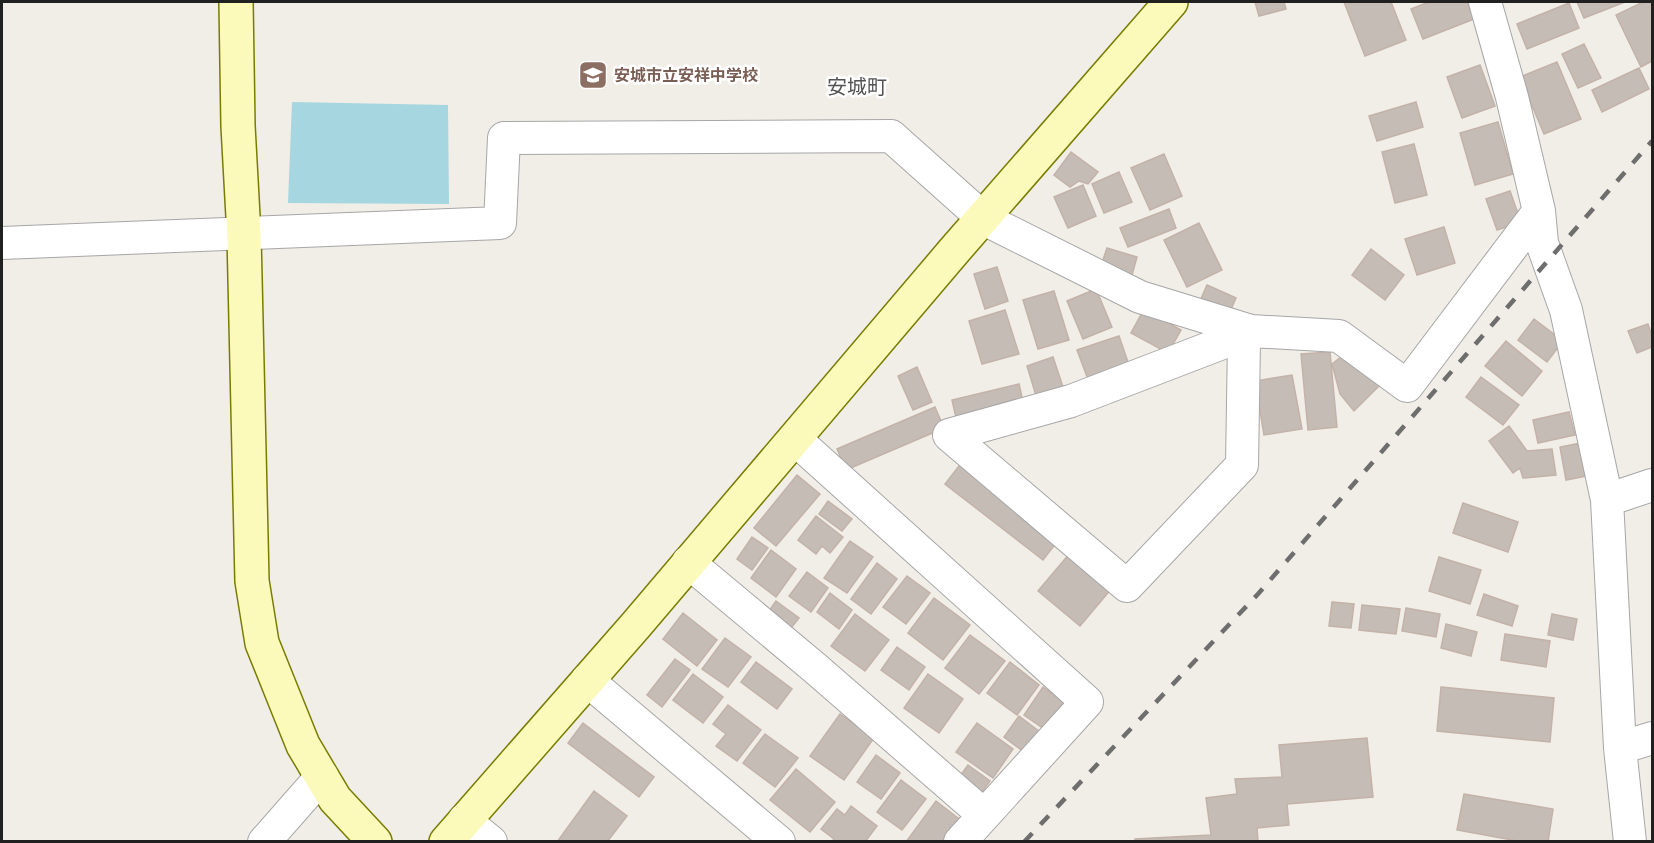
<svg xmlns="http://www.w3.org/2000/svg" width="1654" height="843" viewBox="0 0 1654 843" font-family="Ubuntu,'Noto Sans JP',sans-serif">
<rect width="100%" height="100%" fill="#f1ede7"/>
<path fill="#a6d7e0" d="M292 102 448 105 449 204 288 203Z"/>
<path fill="#c6bcb6" stroke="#c3b2a8" stroke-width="1.5" d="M1255 2H1284L1286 9 1259 16Z
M1344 2H1391L1406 40 1365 56Z
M1429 2H1467L1474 19 1423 39 1411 9Z
M1577 2H1625L1584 18Z
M1643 2H1652V61L1641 67 1616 15Z
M1569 3 1579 28 1527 49 1517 24Z
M1584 44 1601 78 1578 88 1562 54Z
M1557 62 1581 119 1544 134 1520 77Z
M1480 65 1495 106 1462 118 1447 77Z
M1639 68 1649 89 1602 112 1592 90Z
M1416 102 1423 127 1377 141 1369 116Z
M1498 122 1513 174 1475 185 1460 133Z
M1414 144 1427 195 1395 203 1382 152Z
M1071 152 1098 172 1088 184 1079 181 1070 187 1054 175Z
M1164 154 1182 196 1150 210 1131 168Z
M1119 172 1132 202 1104 213 1092 184Z
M1083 185 1096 216 1068 228 1054 197Z
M1510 191 1521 222 1497 230 1486 199Z
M1169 209 1176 228 1128 247 1120 228Z
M1199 223 1222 270 1187 287 1164 240Z
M1444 227 1455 263 1417 275 1405 239Z
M1107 248 1137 257 1132 275 1101 266Z
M1371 249 1404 275 1385 300 1352 275Z
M997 267 1008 301 985 309 974 274Z
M1207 285 1236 298 1229 314 1200 301Z
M1096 289 1112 327 1083 339 1067 301Z
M1054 291 1069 340 1038 349 1023 300Z
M1144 309 1181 330 1168 353 1131 333Z
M1005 310 1019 354 982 364 969 321Z
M1534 319 1563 341 1547 362 1518 340Z
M1648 324 1652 336V347L1637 353 1628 331Z
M1119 336 1130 368 1089 382 1077 350Z
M1506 341 1542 371 1522 396 1485 366Z
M1330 352 1337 427 1308 430 1301 354Z
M1346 353 1379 386 1354 411 1340 394 1332 364Z
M1053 357 1065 393 1038 402 1027 366Z
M917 367 932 402 913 410 898 376Z
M1292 375 1302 429 1264 435 1255 381Z
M1481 377 1519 405 1503 425 1466 397Z
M1019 384 1024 406 957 422 952 400Z
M935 407 944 428 846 470 837 449Z
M1569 412 1575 435 1538 443 1533 420Z
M1509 426 1527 451 1552 449 1556 475 1523 478 1520 468 1513 473 1489 441Z
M1581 443 1587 476 1566 480 1560 447Z
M962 462 1060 538 1043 560 945 484Z
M797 475 820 494 776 546 754 528Z
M828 501 852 519 842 531 819 514Z
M1463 503 1518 522 1508 552 1453 533Z
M816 516 843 537 830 553 822 546 816 554 798 540Z
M752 537 768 548 752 570 737 559Z
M850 541 873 557 847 593 824 578Z
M771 550 796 569 776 597 751 578Z
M1070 553 1112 588 1080 626 1038 591Z
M1439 557 1481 570 1470 604 1429 591Z
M877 563 897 579 871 614 851 599Z
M807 572 828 588 811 612 789 596Z
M907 576 930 593 906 624 883 607Z
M830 593 852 610 839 629 817 612Z
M1484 594 1518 606 1512 626 1477 615Z
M934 598 970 625 943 660 908 633Z
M776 601 799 618 788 632 766 615Z
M1332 602 1354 604 1351 628 1329 626Z
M1362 605 1400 609 1396 634 1359 630Z
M1406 608 1440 614 1436 637 1402 631Z
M683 613 717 640 697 666 663 639Z
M855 614 889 640 865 671 831 646Z
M1552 614 1577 619 1573 640 1548 635Z
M1446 624 1477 632 1471 656 1441 648Z
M1505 634 1550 641 1546 667 1501 660Z
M970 635 1005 661 979 694 945 668Z
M725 638 751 657 728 687 702 669Z
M897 647 925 667 909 690 881 670Z
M675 659 690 670 662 707 647 695Z
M756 662 792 689 777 709 741 682Z
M1010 662 1039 685 1017 715 987 693Z
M693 674 723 697 703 723 673 700Z
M928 674 963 699 939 733 904 708Z
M1043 687 1064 702 1044 729 1024 715Z
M1441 687 1554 698 1550 742 1437 731Z
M728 705 761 730 737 761 716 746 726 734 713 724Z
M840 714 874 738 844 780 810 756Z
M1019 716 1040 732 1024 752 1004 737Z
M583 723 654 777 639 797 568 743Z
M977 723 1013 749 993 778 956 752Z
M765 734 798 758 775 787 743 763Z
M1367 738 1373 797 1287 804 1289 825 1257 828 1258 842H1135V839L1211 835 1206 798 1237 794 1235 779 1282 777 1279 745Z
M876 755 900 773 881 799 857 782Z
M968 765 990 781 979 796 957 780Z
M796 769 835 802 810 832 770 800Z
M901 780 926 799 902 830 877 812Z
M594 791 627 816 607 842H557Z
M1464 794 1553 809 1548 842H1523L1457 830Z
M936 801 959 819 943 842H906Z
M851 806 877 826 865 842H831L834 839 821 829 837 809 845 815Z"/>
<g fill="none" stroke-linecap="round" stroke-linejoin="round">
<g stroke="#a7a7a7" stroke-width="34">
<path id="street" d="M1485 2 1512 97 1539 211 1542 243 1566 310 1607 500 1620 748 1630 842
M2 243 500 223 504 138 891 136 984 219 1140 297 1251 331 1339 336 1407 386 1539 211
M1244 340 1225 342 1071 401 949 435 1127 586 1242 465 1244 340 1251 331
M796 440 1087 702 960 842
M1607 500 1652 485
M688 562 815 668 984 815
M587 680 779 842
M1620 748 1652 738
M464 820 491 842
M264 842 322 776"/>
</g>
<g stroke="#787d01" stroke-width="36">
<path id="secondary" d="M236 2 238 126 244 235 252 581 262 643 303 745 335 799 375 842
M446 842 636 625 953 252 1171 2"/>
</g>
<use href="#street" stroke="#fff" stroke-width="32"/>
<use href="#secondary" stroke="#fcfaba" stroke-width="33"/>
<path stroke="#6e6e6e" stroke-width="4.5" stroke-dasharray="12 12" stroke-linecap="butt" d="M1024 842 1258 594 1652 141"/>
</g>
<defs>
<g id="school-square" transform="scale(1.5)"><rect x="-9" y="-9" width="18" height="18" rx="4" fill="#8d6e63" stroke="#fff"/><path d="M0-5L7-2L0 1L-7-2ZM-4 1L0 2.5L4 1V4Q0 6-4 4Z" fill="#fff"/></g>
</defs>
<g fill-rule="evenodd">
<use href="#school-square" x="593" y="75"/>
</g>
<g text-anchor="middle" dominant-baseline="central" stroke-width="5" stroke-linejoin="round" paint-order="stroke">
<g font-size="16" font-weight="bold" fill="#785e54" stroke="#fff" text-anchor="start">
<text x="614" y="75">安城市立安祥中学校</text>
</g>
<g font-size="20" fill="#535353" stroke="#fff">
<text x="857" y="86">安城町</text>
</g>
</g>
<rect width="1654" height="843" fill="none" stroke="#202020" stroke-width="6"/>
</svg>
